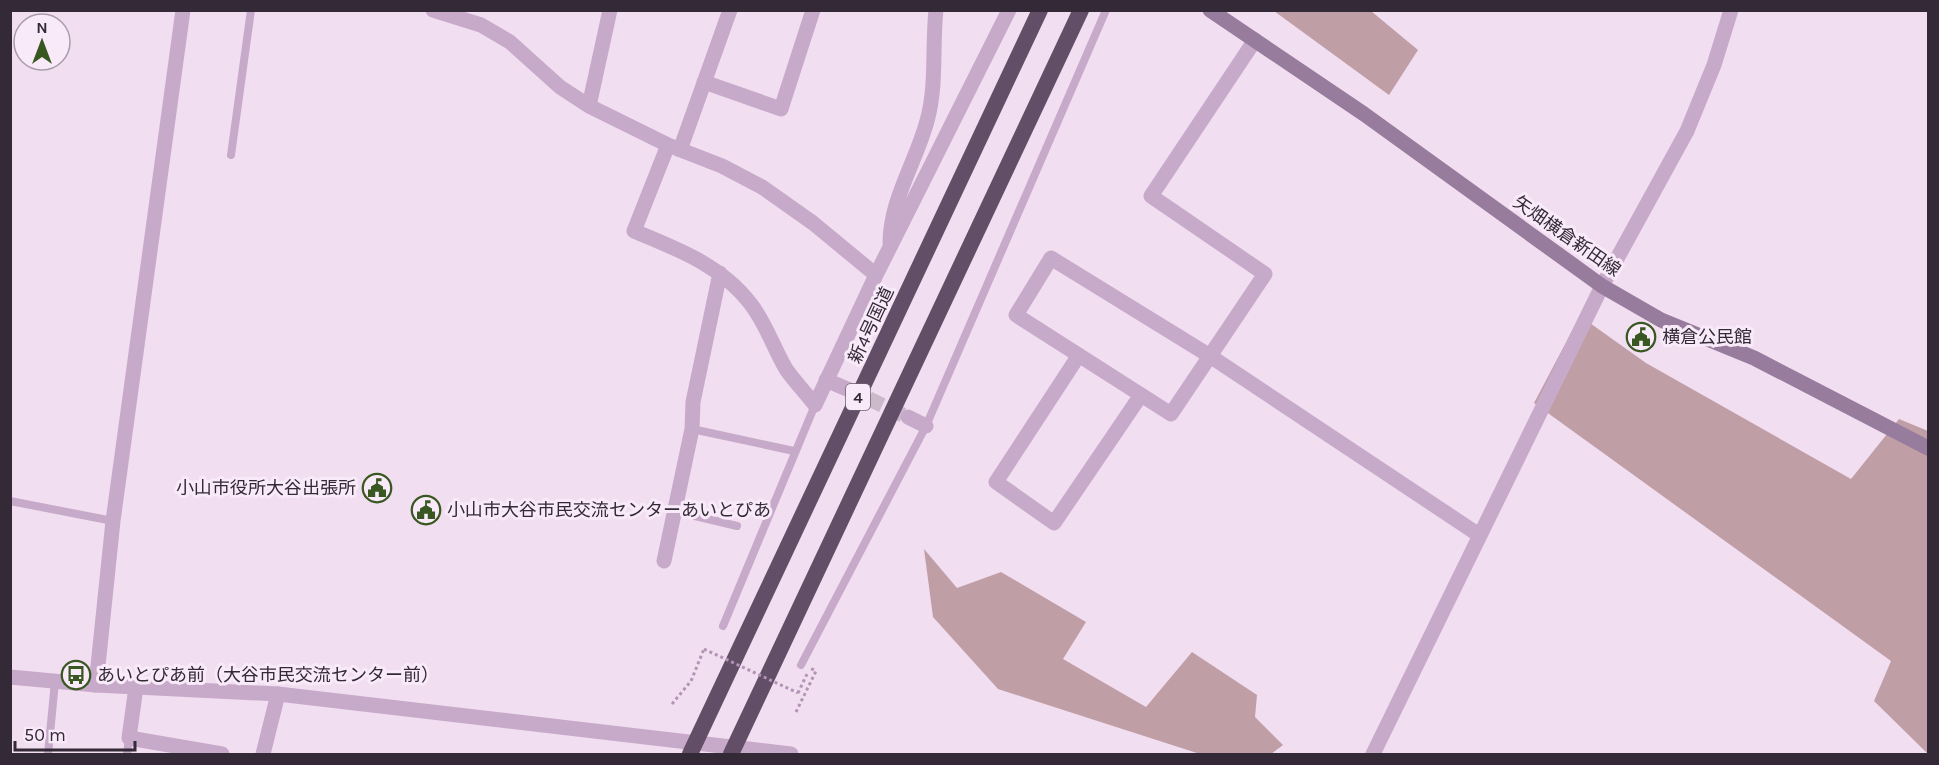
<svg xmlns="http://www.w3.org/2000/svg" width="1939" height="765" viewBox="0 0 1939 765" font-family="Karla,'Noto Sans JP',sans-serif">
<rect width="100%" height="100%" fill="#f2def1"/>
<path fill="#c09ea5" d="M1274 11H1371L1418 50 1389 95Z
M1580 316 1646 363 1851 479 1899 419 1928 431V754L1874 701 1891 661 1534 403Z
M924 549 957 588 1001 572 1086 622 1063 659 1146 707 1192 652 1257 695 1255 717 1283 745 1271 754H1200L998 689 933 617Z"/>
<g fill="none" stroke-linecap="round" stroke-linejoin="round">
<path stroke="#ccbacc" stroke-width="15" stroke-dasharray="15 8" stroke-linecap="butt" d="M848 389 903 415"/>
<path stroke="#b294b5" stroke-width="3" stroke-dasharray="3 3" stroke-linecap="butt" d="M798 693 807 674
M672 704 691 681 704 649
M796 712 816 671 810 668"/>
<path stroke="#c7aac9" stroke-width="8" d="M231 155 251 10
M692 429 794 451
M10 501 113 521
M674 511 737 526
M723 626 815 405
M801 665 926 426 1106 10
M48 754 55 682
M127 754 129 738"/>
<path stroke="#c7aac9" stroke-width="15" d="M433 10 481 25 510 42 560 87 589 106 668 145 722 166 762 187 813 223 876 275
M1255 40 1151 196 1265 274 1171 414 1016 315 1051 258 1210 356 1479 535
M704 82 781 109 813 10
M589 106 610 10
M668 145 634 231C677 249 721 265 750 303 766 323 773 347 786 369 794 381 806 393 815 405L876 275 1009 10
M680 150 730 10
M890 243C890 200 916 162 927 121 937 86 932 47 936 10
M1602 286 1687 131 1714 65 1731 10
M1079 355 996 482 1054 523 1141 395
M826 380 847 389
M908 417 926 426
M664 561 692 429 693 402 720 273
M96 685 113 521 183 10
M136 687 129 738 222 754
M263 754 278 694"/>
<path stroke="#c7aac9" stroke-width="15" d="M10 677 96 685 278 694 791 754
M1373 754 1602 286"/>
<path stroke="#987c9d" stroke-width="15" d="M1210 10 1364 114 1602 286 1661 320 1754 358 1928 448"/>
<path stroke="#634e68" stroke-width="16" d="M690 754 1040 10
M731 754 1081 10"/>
<path stroke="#b294b5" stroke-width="3" stroke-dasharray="3 3" stroke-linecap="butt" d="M704 649 798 693"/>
</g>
<defs>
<g id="civic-ring" transform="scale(1.5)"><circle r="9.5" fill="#f9eaf9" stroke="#395720" stroke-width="1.5"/><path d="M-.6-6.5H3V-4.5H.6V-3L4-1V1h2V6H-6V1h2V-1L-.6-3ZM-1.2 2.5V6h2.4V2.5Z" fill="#395720"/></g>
<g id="bus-ring" transform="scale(1.5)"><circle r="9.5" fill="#f9eaf9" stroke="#395720" stroke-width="1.5"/><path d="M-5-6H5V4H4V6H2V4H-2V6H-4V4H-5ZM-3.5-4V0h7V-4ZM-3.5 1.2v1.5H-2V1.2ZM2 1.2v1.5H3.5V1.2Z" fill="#395720"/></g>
</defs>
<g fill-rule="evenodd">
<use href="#civic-ring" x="1641" y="337"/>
<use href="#civic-ring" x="377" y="488"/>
<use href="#civic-ring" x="426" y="510"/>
<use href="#bus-ring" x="76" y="675"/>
</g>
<g text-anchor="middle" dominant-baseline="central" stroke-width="6" stroke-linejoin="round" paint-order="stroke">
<rect fill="#f9eaf9" stroke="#6f6371" stroke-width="1.5" x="846" y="384" width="24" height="26" rx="4.5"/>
<g font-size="16" font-weight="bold" fill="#342937">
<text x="858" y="397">4</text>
</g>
<g font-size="18" fill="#342937" stroke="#f9eaf9">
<text transform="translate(1567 236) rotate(35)">矢畑横倉新田線</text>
<text transform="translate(871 325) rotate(-65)">新4号国道</text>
</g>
<g font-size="18" fill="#342937" stroke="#f9eaf9" text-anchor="start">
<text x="1662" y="337">横倉公民館</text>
<text x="356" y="488" text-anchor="end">小山市役所大谷出張所</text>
<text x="447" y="510">小山市大谷市民交流センターあいとぴあ</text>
<text x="97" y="675">あいとぴあ前（大谷市民交流センター前）</text>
</g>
</g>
<rect width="1939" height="765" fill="none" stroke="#342937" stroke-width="24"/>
<g transform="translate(42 42)"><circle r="28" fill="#f9eaf9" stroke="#aa9dab" stroke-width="1.5"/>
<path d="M0-4.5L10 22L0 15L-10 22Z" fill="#395720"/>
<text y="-9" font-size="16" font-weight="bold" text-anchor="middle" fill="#342937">N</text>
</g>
<path d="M15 741v9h120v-9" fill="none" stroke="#342937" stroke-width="3"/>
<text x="24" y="741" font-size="18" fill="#342937" stroke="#f9eaf9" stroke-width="4.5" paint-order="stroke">50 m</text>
</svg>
